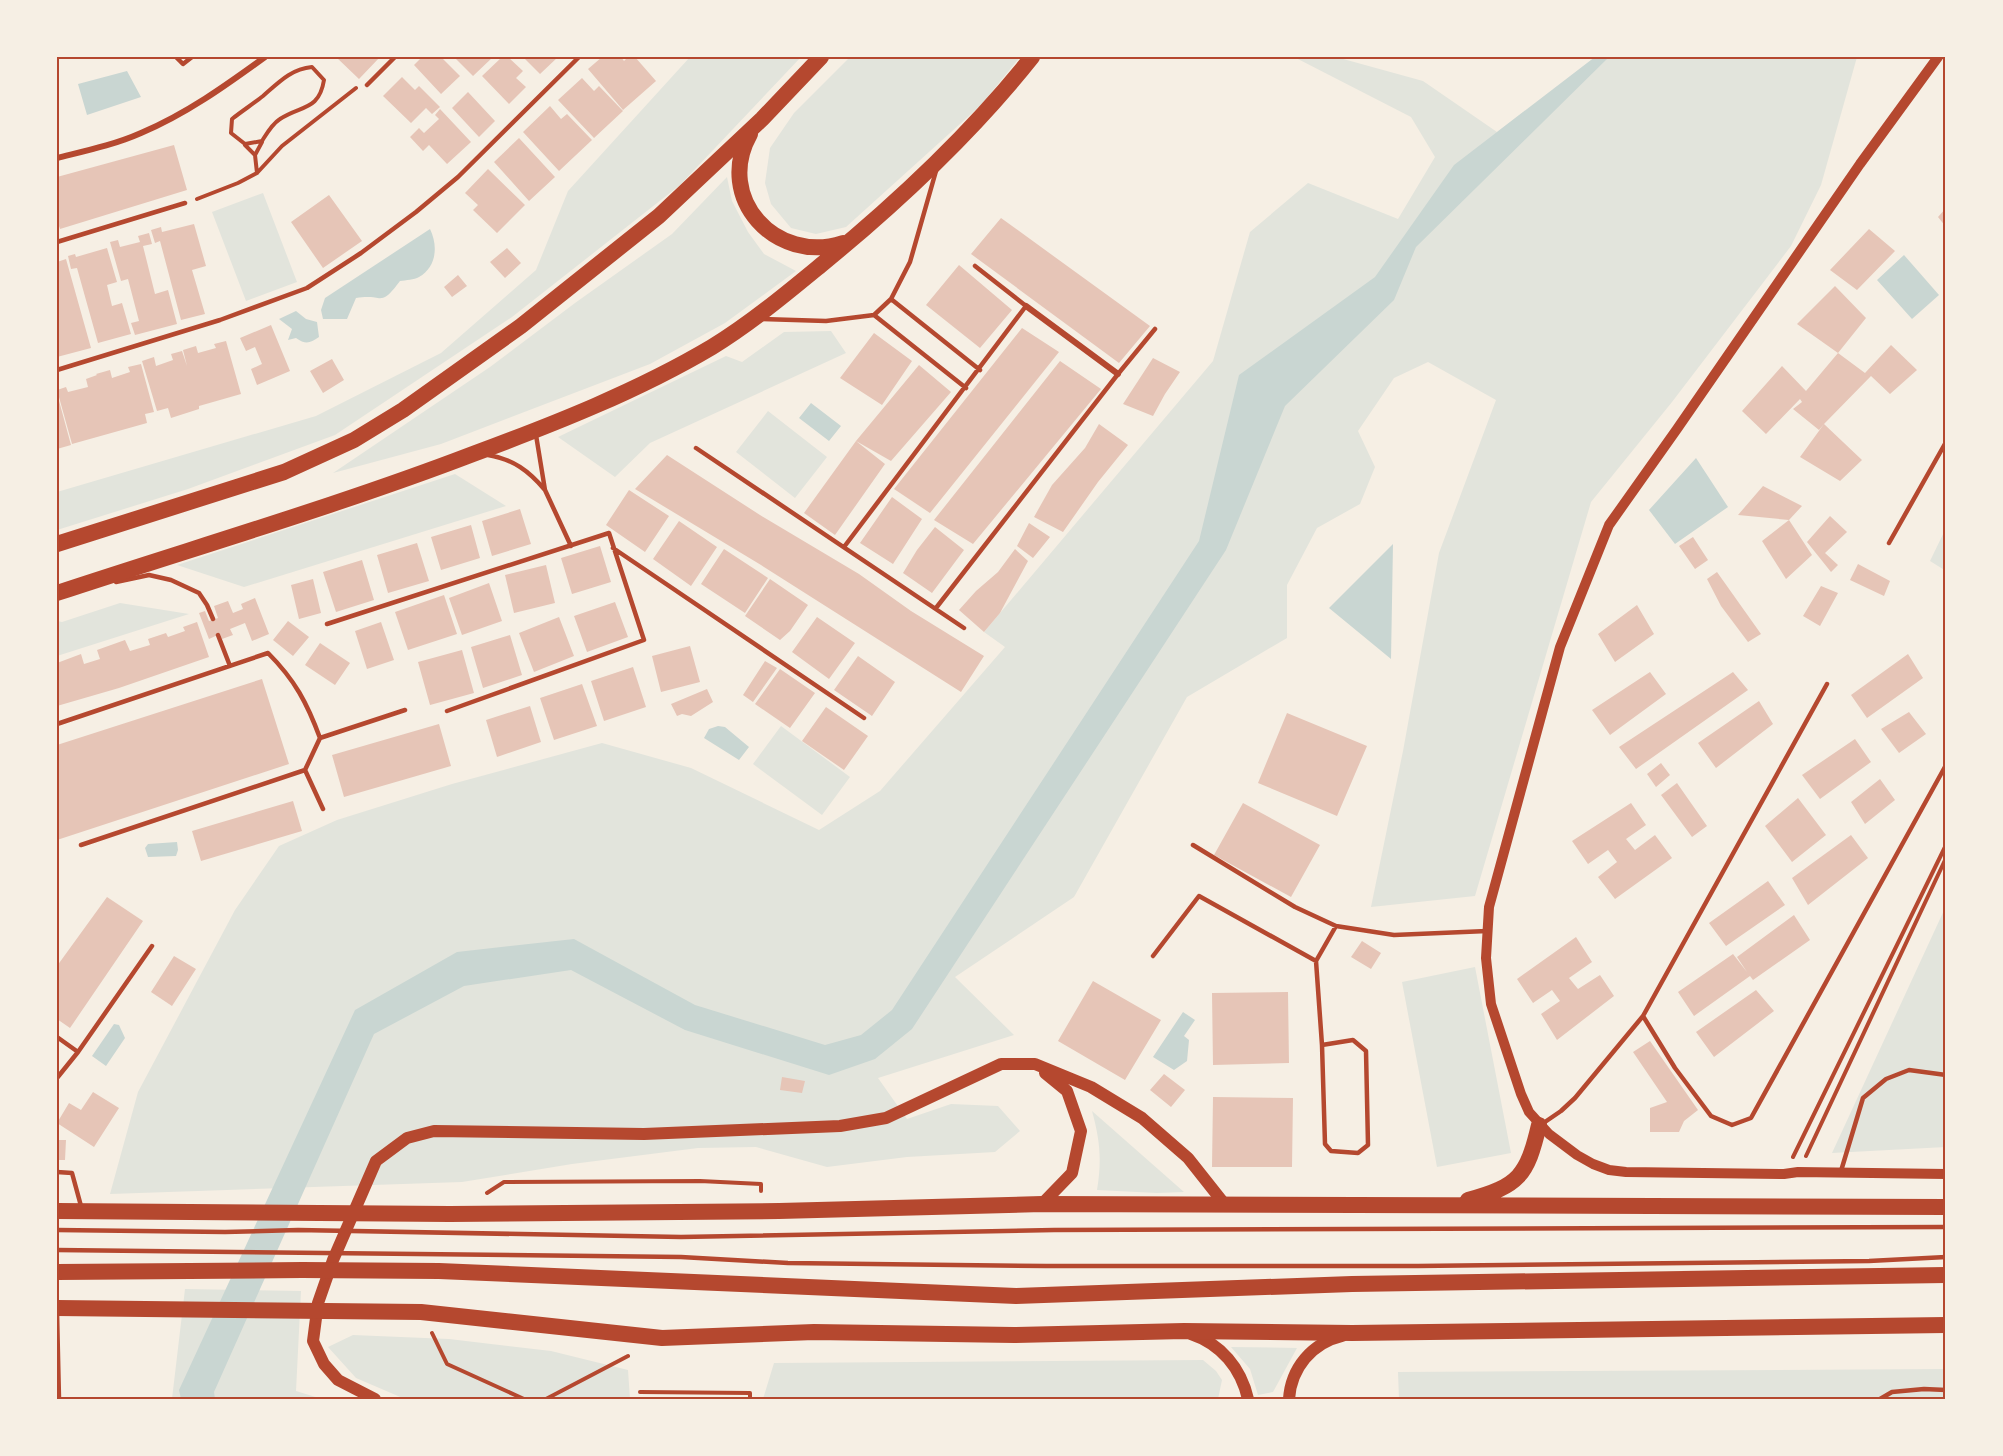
<svg xmlns="http://www.w3.org/2000/svg" width="2003" height="1456" viewBox="0 0 2003 1456" font-family="Montserrat,sans-serif">
<rect width="100%" height="100%" fill="#f6efe4"/>
<path fill="#e2e4dc" d="M690 57H801L680 185 512 317 335 435 188 489 57 530V492L316 416 441 353 536 270 568 191Z
M850 57H1020L981 105 846 227 816 234 791 228 771 204 765 183 770 148 794 113Z
M1294 57H1336L1423 81 1497 132 1595 57H1857L1821 185 1791 246 1672 402 1591 502 1475 896 1371 907 1403 751 1439 553 1496 400 1428 362 1394 378 1358 431 1375 467 1360 504 1317 528 1287 585V638L1187 697 1074 897 955 977 1014 1035 878 1078 907 1119 951 1104 998 1106 1020 1131 995 1152 907 1157 827 1167 756 1147 698 1148 572 1164 462 1182 110 1194 138 1092 235 910 279 846 337 820 452 784 602 743 691 768 819 830 880 791 1005 647 984 632 1213 361 1250 232 1308 183 1398 219 1435 157 1411 117Z
M727 177 732 201 748 232 764 254 796 271 725 323 650 364 441 444 333 473 490 367 575 303 672 234Z
M263 193 297 282 246 301 212 212Z
M831 331 846 353 650 443 615 477 558 437 726 356 742 362 784 332Z
M768 411 827 457 795 498 736 452Z
M455 474 506 506 244 587 177 565Z
M1946 528V571L1930 561Z
M120 603 189 614 57 656V621L62 622Z
M781 726 850 777 822 815 753 764Z
M1946 906V1147L1832 1153Z
M1475 967 1511 1153 1437 1167 1402 982Z
M1092 1111 1184 1192 1157 1193 1097 1190C1102 1160 1100 1140 1092 1111Z
M185 1289 301 1291 296 1391 322 1399H172Z
M353 1335 449 1339 551 1351 628 1370 630 1399H405L356 1378 328 1347Z
M1231 1347 1297 1348 1273 1392 1258 1395 1250 1369Z
M1203 1360 1216 1371 1222 1380 1218 1399H763L774 1363Z
M1946 1369V1399H1399L1398 1372Z"/>
<path fill="#c9d6d2" d="M1595 57H1609L1416 247 1394 300 1285 406 1226 550 912 1029 875 1059 829 1075 685 1030 571 970 464 986 374 1034 214 1392 215 1399H181L179 1390 355 1010 457 952 574 939 695 1005 825 1045 861 1035 892 1010 1199 541 1239 375 1375 277 1454 165Z
M127 71 141 97 87 115 78 84Z
M430 229C438 245 437 267 419 277 414 280 406 280 400 281 379 309 384 293 356 298L347 319H323L321 310 325 298Z
M1904 255 1939 295 1912 319 1877 280Z
M296 311 306 319 317 322 319 337C310 343 306 345 296 338L288 340 292 329 279 319Z
M811 403 841 426 829 441 799 418Z
M1696 458 1728 507 1675 544 1649 510Z
M1393 544 1391 659 1329 608Z
M718 726 725 727 749 747 739 760 704 738 709 729Z
M177 842 178 850 176 856 148 857 145 848 148 844Z
M1183 1012 1195 1020 1184 1036 1189 1040 1187 1061 1174 1070 1153 1057Z
M114 1024 119 1025 125 1038 106 1066 92 1056Z"/>
<path fill="#e6c5b7" d="M336 57H380L359 79Z
M422 57H441L460 76 441 94 414 65Z
M454 57H493L473 76Z
M502 57H508L523 71 516 78 526 87 509 104 482 76Z
M523 57H558L540 74Z
M602 57H621L624 61 628 57H635L656 81 623 110 588 69Z
M402 77 415 90 419 86 440 107 432 114 426 108 411 123 383 96Z
M582 78 594 91 599 86 623 111 594 138 558 100Z
M468 92 495 121 479 137 452 108Z
M550 106 561 119 567 114 592 140 559 171 523 132Z
M440 109 471 142 447 164 429 145 423 151 410 137 419 128 424 133 439 119 435 115Z
M519 138 555 177 529 201 494 162Z
M174 145 187 190 60 229 57 220V177Z
M488 169 525 205 497 233 473 210 478 205 465 193Z
M329 195 362 241 323 268 291 222Z
M1946 208V227L1938 217Z
M1001 218 1150 326 1119 363 971 254Z
M194 224 206 266 192 270 205 314 181 320 160 241 155 243 151 230 161 227 162 232Z
M1869 229 1895 251 1857 290 1830 270Z
M149 233 152 244 143 246 155 294 168 290 177 324 135 335 131 323 139 321 128 279 121 281 110 242 118 240 120 247 140 242 138 236Z
M107 248 117 282 107 285 112 306 122 303 131 334 98 343 77 268 71 269 68 256 75 254 76 257Z
M507 248 521 263 505 278 490 262Z
M66 259 91 348 57 357V262Z
M959 265 1012 310 980 348 926 305Z
M458 275 467 286 452 297 444 287Z
M1835 286 1866 318 1838 353 1797 324Z
M271 325 290 371 257 385 251 369 262 364 255 347 246 351 240 338Z
M1022 328 1059 352 930 513 894 489Z
M874 333 912 361 882 405 840 378Z
M226 341 241 394 199 406V409L171 418 168 408 157 411 142 361 154 357 156 366 173 360 171 354 182 351 187 366 183 350 196 346 198 353 216 348 214 344Z
M1891 345 1917 370 1890 394 1871 376 1824 424 1862 460 1840 481 1800 457 1824 424 1819 430 1793 409 1802 402 1800 399 1766 434 1742 411 1782 366 1806 391 1838 353 1865 373Z
M1153 358 1180 372 1165 394 1153 416 1123 404Z
M332 359 344 380 323 393 310 371Z
M1060 361 1101 389 973 544 934 520Z
M141 364 154 412 145 414 147 423 72 444 57 390 66 387 68 392 88 387 86 379 97 375 96 374 110 370 112 378 130 372 128 367Z
M919 365 951 392 891 461 856 441 885 464 835 535 804 513 856 441Z
M58 397 71 445 57 449V398Z
M1099 424 1128 445 1098 482 1063 532 1034 517 1052 485 1085 448Z
M667 455 760 515 859 574 911 611 984 656 961 692 761 565 635 489Z
M1763 486 1802 506 1789 520 1812 555 1786 579 1762 541 1789 520 1738 515Z
M629 490 669 516 645 552 606 525Z
M892 497 922 519 893 564 860 543Z
M520 509 531 544 492 556 482 521Z
M1830 516 1847 532 1825 553 1838 565 1831 572 1807 542Z
M679 521 717 547 691 586 653 559Z
M1029 523 1050 537 1033 558 1017 546Z
M471 525 480 558 441 570 431 537Z
M935 527 964 550 932 593 903 573 917 550Z
M1693 537 1708 560 1695 569 1679 546Z
M417 543 429 581 388 593 377 555Z
M600 546 611 582 572 594 561 558Z
M724 549 768 578 745 613 701 584Z
M1015 549 1028 561 1000 613 984 632 959 610 976 591 998 572Z
M362 560 374 600 336 612 323 572Z
M1858 564 1890 581 1884 596 1850 580Z
M546 565 555 603 514 613 505 575Z
M1717 572 1761 634 1748 642 1721 606 1707 579Z
M313 579 321 613 299 619 291 585Z
M770 579 808 605 790 631 780 640 745 616Z
M489 583 502 621 462 635 449 598Z
M1821 586 1838 593 1820 626 1803 616Z
M444 595 457 634 408 650 395 612Z
M255 598 269 634 252 641 245 623 230 629 233 635 222 639 220 634 209 639 199 613 205 611 209 621 218 618 214 606 228 601 233 613 243 609 241 604Z
M615 602 628 637 587 652 574 616Z
M1637 605 1654 634 1615 662 1598 634Z
M559 617 574 656 534 672 519 633Z
M817 617 855 643 829 679 792 652Z
M288 621 309 637 293 656 273 640Z
M197 622 209 657 119 688 57 706V670H59L57 663 81 654 84 664 100 659 97 650 125 640 130 651 150 645 148 639 166 633 168 637 185 631 183 627Z
M381 622 394 660 367 669 355 631Z
M510 635 522 675 483 688 471 647Z
M320 643 350 663 335 685 305 665Z
M690 646 700 682 661 692 652 656Z
M462 650 474 693 430 705 418 662Z
M1908 654 1923 678 1867 718 1851 695Z
M858 656 895 682 872 716 834 690Z
M765 661 777 668 753 702 743 695Z
M633 667 646 707 604 721 591 681Z
M780 669 815 693 790 728 755 704Z
M1650 672 1666 694 1610 735 1592 710Z
M1733 672 1748 690 1636 769 1619 747Z
M262 679 289 764 57 840V745Z
M582 684 597 726 554 740 540 698Z
M707 689 713 702 691 716 682 714 677 716 671 704Z
M1759 701 1773 724 1716 768 1698 743Z
M530 706 541 742 497 757 486 720Z
M826 707 868 736 844 770 802 741Z
M1909 712 1926 734 1899 753 1881 729Z
M1287 713 1367 746 1337 816 1258 783Z
M439 724 451 766 344 797 332 755Z
M1855 739 1871 762 1820 799 1802 775Z
M1661 763 1670 775 1656 787 1647 774Z
M1880 779 1895 800 1865 824 1851 802Z
M1677 783 1707 826 1692 837 1661 795Z
M1798 798 1826 835 1792 862 1765 826Z
M293 801 302 831 201 861 192 831Z
M1243 803 1320 845 1291 897 1214 855Z
M1631 803 1646 825 1626 839 1635 850 1655 835 1672 858 1615 899 1598 877 1617 862 1608 850 1588 864 1572 841Z
M1851 835 1868 858 1808 905 1792 878Z
M1768 881 1785 905 1726 946 1709 923Z
M107 897 143 921 70 1028 57 1019V966Z
M1794 915 1810 940 1753 980 1750 976 1694 1016 1678 992 1733 954 1747 972 1737 957Z
M1576 937 1592 962 1569 978 1578 989 1600 975 1614 996 1557 1040 1541 1014 1560 1001 1552 990 1533 1003 1517 979Z
M1362 941 1381 953 1371 969 1351 957Z
M174 956 196 969 172 1006 151 992Z
M1093 981 1161 1020 1125 1080 1058 1041Z
M1756 990 1774 1011 1714 1057 1696 1032Z
M1288 992 1289 1063 1213 1065 1212 993Z
M1650 1041 1698 1110 1684 1121 1679 1132H1650V1108L1667 1102 1633 1052Z
M1164 1074 1185 1090 1171 1107 1150 1090Z
M782 1077 805 1081 802 1093 780 1090Z
M93 1092 119 1108 94 1147 57 1123 69 1103 81 1110Z
M1213 1097 1293 1098 1292 1167H1212Z
M57 1140H66L65 1160H57Z"/>
<g fill="none" stroke-linecap="round" stroke-linejoin="round">
<path stroke="#b5482f" stroke-width="4" d="M312 67 324 80C319 111 301 105 280 119 272 124 267 133 262 141L245 144 231 133 232 119C242 111 253 104 263 96 279 82 291 69 312 67Z
M245 145 255 155
M257 173 255 155 262 142
M197 199 238 183 257 173 282 146 356 88
M1806 1156 1946 858
M1793 1157 1946 845
M487 1193 504 1182 700 1181 761 1184V1191
M432 1333 447 1364 524 1399
M640 1392 750 1393V1399
M546 1399 628 1356"/>
<path stroke="#b5482f" stroke-width="4.5" d="M176 57 183 64 192 57
M367 85 395 57
M57 242 185 203
M891 299 980 370
M874 315 966 388
M761 319 826 321 874 315 891 299 910 262 936 171
M57 370 220 320 307 288 361 253 416 212 458 177 579 57
M536 435 545 490 571 546
M696 448 964 628
M488 455C513 459 529 471 545 490
M1889 543 1946 442
M844 547 1026 306 975 266
M613 548 864 718
M116 582 149 575 171 580 199 593 207 605 213 619
M936 608 1118 374 1155 329
M327 624 609 533 644 640 447 711
M218 635 230 666
M57 724 268 653C295 680 307 703 320 738L305 770 81 845
M320 738 405 710
M305 770 323 809
M1193 845 1295 907 1336 926 1394 935 1487 931
M1153 956 1199 896 1316 961
M1643 1016 1675 1068 1711 1116 1732 1125 1751 1118 1946 765
M57 1037 78 1052
M1322 1045 1325 1144 1331 1151 1358 1153 1368 1145 1366 1051 1353 1040 1322 1045 1316 961 1336 926
M57 1078 78 1052 152 946
M1542 1124 1561 1111 1575 1098 1643 1016 1827 684
M1841 1171 1863 1098 1886 1079 1909 1070 1946 1075
M57 1172 72 1173 81 1206
M57 1230 225 1232 298 1230 681 1237 1054 1230 1946 1227
M57 1250 681 1257 788 1263 1046 1266H1418L1869 1261 1946 1257
M57 1312 59 1399
M1880 1399 1892 1392 1924 1389 1946 1390"/>
<path stroke="#b5482f" stroke-width="6" d="M57 158C85 151 114 145 141 133 186 114 225 86 265 57
M1026 306 1118 374"/>
<path stroke="#b5482f" stroke-width="10" d="M1938 57 1860 164 1677 429 1609 525 1560 647 1489 907 1486 958 1491 1004 1521 1094 1529 1112 1549 1134 1577 1155 1593 1164 1609 1170 1626 1172 1784 1174 1798 1172 1946 1174"/>
<path stroke="#b5482f" stroke-width="12" d="M1042 1204 1072 1173 1081 1131 1067 1091 1045 1073
M1191 1334C1221 1344 1241 1368 1248 1399
M375 1399 338 1380 324 1364 313 1341 318 1303 333 1260 376 1161 407 1138 434 1131 644 1134 840 1126 886 1118 1001 1064H1035L1091 1087 1142 1118 1188 1158 1226 1206
M1289 1399C1291 1368 1312 1343 1342 1336"/>
<path stroke="#b5482f" stroke-width="16" d="M750 134C714 198 776 265 843 243
M57 544 284 472 354 440 403 410 521 326 659 216 762 119 821 57
M57 593C196 547 337 506 473 454 554 424 638 391 712 347 751 323 787 293 821 265 898 202 970 135 1032 57
M1468 1200C1519 1186 1527 1176 1539 1125
M57 1211 450 1214 779 1211 1042 1204 1946 1207
M57 1272 302 1270 439 1271 1016 1296 1352 1284 1946 1275
M57 1308 421 1312 662 1338 814 1332 1014 1335 1184 1331 1352 1333 1946 1325"/>
</g>
<rect width="2003" height="1456" fill="none" stroke="#f6efe4" stroke-width="117"/>
<rect x="58" y="58" width="1886" height="1340" fill="none" stroke="#b5482f" stroke-width="2"/>
</svg>
